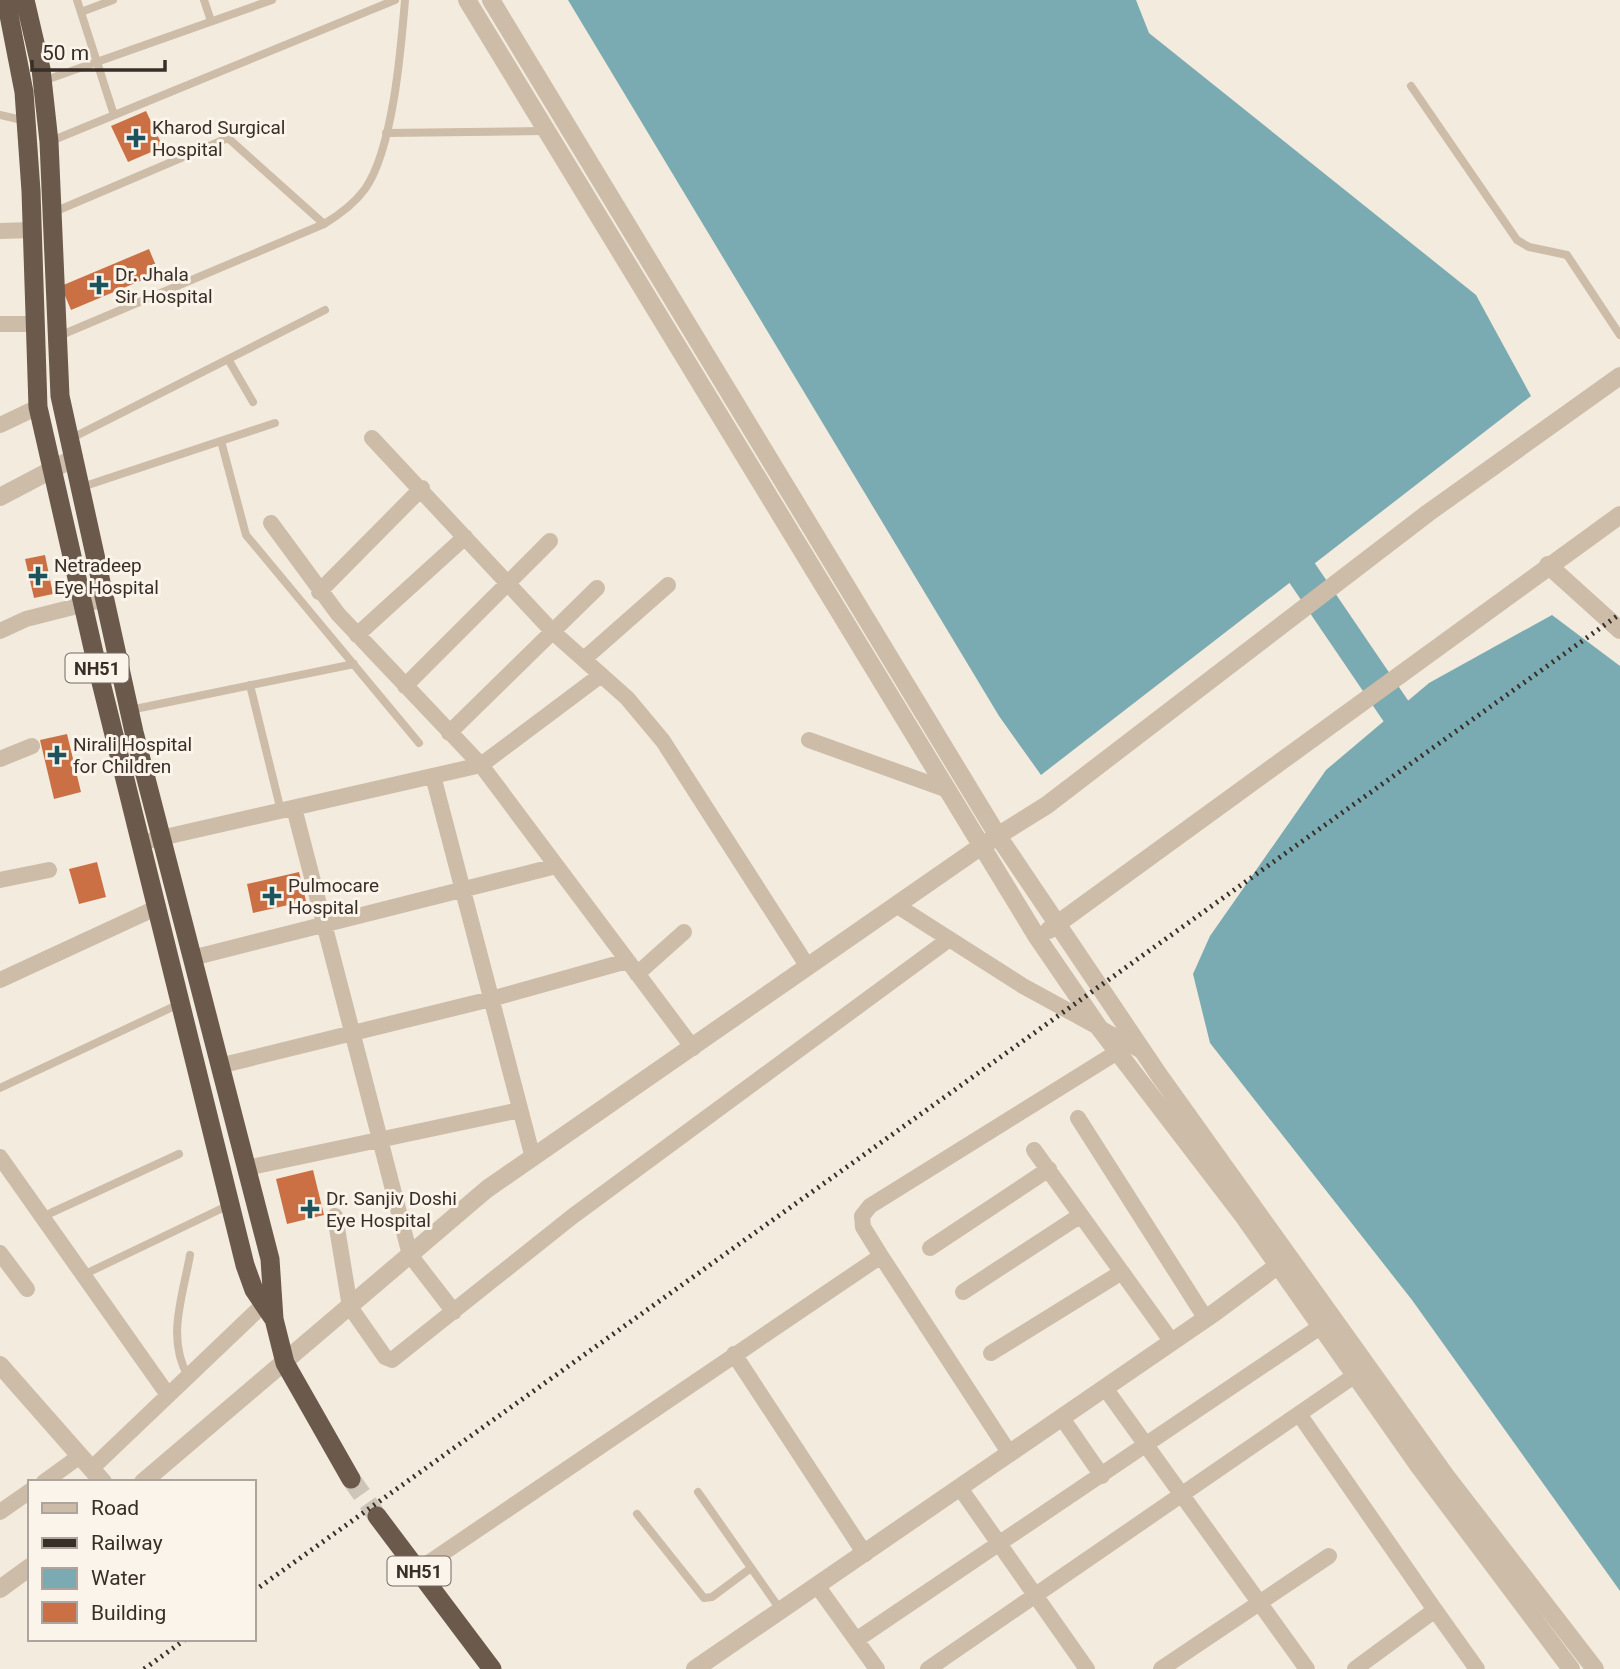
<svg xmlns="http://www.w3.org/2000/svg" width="1620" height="1669" viewBox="0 0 1620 1669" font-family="Roboto,sans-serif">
<rect width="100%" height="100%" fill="#f3ebdd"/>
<path fill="#7babb2" d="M568 0H1136L1149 33 1476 295 1531 396 1041 775 999 716Z
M1552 615 1620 666V1591L1412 1300 1210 1043 1193 974 1210 936 1326 770 1429 683Z"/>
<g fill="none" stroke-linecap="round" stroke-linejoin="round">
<path stroke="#7babb2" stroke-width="32" d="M1279 539 1419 745"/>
</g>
<path fill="#cb7044" d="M146 111 163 147 128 162 111 126Z
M149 249 159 273 71 310 61 286Z
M45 555 53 594 34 598 25 559Z
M67 734 81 792 54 799 40 740Z
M97 862 106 897 79 904 69 869Z
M299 872 306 901 253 913 247 884Z
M313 1170 324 1215 287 1224 276 1179Z"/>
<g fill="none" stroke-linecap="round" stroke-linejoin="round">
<path stroke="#cec5b9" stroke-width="19" stroke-dasharray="19 10" stroke-linecap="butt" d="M351 1479 377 1516"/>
<path stroke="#ccbca8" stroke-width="8" d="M77 0 114 115
M204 0 211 21
M81 12 113 0
M43 81 272 0
M1411 86 1517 240 1529 247 1567 255 1620 335
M0 115 26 121
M386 133 544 131
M51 141 395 0
M54 212 228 138 324 224
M59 336 324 224C339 215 354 204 365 189 393 149 401 49 405 0
M228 359 253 402
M70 439 325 310
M221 441 246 535 419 743
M82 487 275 423
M250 685 281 811
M130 710 354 664
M0 1088 179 1004
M42 1217 179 1154
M83 1275 229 1205
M188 1376C166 1338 183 1296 190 1255
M698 1492 782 1612
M637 1514 704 1598 712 1597 751 1568"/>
<path stroke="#ccbca8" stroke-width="16" d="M0 231 32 230
M0 324H34
M0 425 38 407
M372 438 554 633 627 698 663 741 808 967
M271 523 338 614 481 765 693 1048
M319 592 422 488
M0 631 26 619 105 599
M357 635 465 537
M584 659 668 585
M405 686 550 541
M449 733 597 588
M809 740 945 789
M0 759 32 746
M433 776 533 1158
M294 808 410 1255 454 1312
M152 840 481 765 601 675
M0 880 49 870
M896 905 1023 986 1140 1050
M192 958 556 866
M637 974 684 932
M0 980 158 907
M219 1066 491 999 627 961
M1078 1118 1206 1319
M1034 1150 1172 1342
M0 1157 168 1395
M246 1168 520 1110
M335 1216 350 1307 385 1357 392 1360 573 1216 948 940
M930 1248 1049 1169
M0 1253 27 1289
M963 1292 1081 1215
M991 1353 1122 1272
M734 1354 865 1554
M1105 1388 1307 1669
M1299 1414 1435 1610 1355 1669
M1062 1418 1102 1476
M1010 1454 881 1256 863 1227 862 1216 870 1206 1119 1051
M91 1469 264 1304
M44 1482 80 1456
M960 1488 1087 1669
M0 1512 30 1491
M418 1570 881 1256
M818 1587 877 1669
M1435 1610 1477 1669
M856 1640 1320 1327
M928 1669 1354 1376
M1161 1669 1329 1556"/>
<path stroke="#ccbca8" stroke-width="18" d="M467 0 1037 937 1100 1029 1244 1217 1418 1465 1571 1669
M491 0 998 836 1159 1075 1446 1476 1595 1669
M0 497 74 458
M1548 565 1620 630
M1049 930 1620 515
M0 1365 103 1482
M143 1482 487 1189 980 847 1047 805 1428 513 1620 376
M0 1589 30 1567
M695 1669 1214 1313 1284 1261"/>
<path stroke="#6b594c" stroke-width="19" d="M6 0 24 92 31 191 38 407 97 666 245 1265 254 1290 273 1318
M25 0 41 69 49 142 60 396 134 732 270 1259 274 1319 285 1363 351 1479
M377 1516 492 1669"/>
<path stroke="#392f29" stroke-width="5" stroke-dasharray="2 5" stroke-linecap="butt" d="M254 1591 1620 614
M144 1669 186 1639"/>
</g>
<g fill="#1c535d" stroke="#fbf4ea" stroke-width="2.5">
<path d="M132.5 127.5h7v7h7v7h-7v7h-7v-7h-7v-7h7z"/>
<path d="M95.5 274.5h7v7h7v7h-7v7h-7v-7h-7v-7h7z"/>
<path d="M34.5 565.5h7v7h7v7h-7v7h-7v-7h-7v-7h7z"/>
<path d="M53.5 744.5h7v7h7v7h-7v7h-7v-7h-7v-7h7z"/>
<path d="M268.5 885.5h7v7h7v7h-7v7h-7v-7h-7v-7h7z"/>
<path d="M306.5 1198.5h7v7h7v7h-7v7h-7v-7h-7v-7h7z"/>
</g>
<g text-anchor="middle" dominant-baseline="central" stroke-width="6" stroke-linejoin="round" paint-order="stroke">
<g fill="#fbf4ea" stroke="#736a63" stroke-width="2">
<rect x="65.5" y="653.5" width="63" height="29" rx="5"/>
<rect x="387.5" y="1556.5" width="63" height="29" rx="5"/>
</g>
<g font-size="18" font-weight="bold" fill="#392f29">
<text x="97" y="668">NH51</text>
<text x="419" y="1571">NH51</text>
</g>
<g font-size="19" fill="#392f29" stroke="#fbf4ea" text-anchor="start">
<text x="152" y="127">Kharod Surgical<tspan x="152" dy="22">Hospital</tspan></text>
<text x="115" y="274">Dr. Jhala<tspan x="115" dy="22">Sir Hospital</tspan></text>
<text x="54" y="565">Netradeep<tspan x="54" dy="22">Eye Hospital</tspan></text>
<text x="73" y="744">Nirali Hospital<tspan x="73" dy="22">for Children</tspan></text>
<text x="288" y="885">Pulmocare<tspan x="288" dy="22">Hospital</tspan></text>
<text x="326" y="1198">Dr. Sanjiv Doshi<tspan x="326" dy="22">Eye Hospital</tspan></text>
</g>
</g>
<rect x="28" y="1480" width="228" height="161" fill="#fbf4ea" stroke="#ada59d" stroke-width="2"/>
<rect x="42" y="1503" width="35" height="10" fill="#ccbca8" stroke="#ada59d" stroke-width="2"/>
<text x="91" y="1515" font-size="21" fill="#392f29">Road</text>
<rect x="42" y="1538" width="35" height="10" fill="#392f29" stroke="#ada59d" stroke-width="2"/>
<text x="91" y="1550" font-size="21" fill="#392f29">Railway</text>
<rect x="42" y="1568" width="35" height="21" fill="#7babb2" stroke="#ada59d" stroke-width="2"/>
<text x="91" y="1585" font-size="21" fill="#392f29">Water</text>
<rect x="42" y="1602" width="35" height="21" fill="#cb7044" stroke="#ada59d" stroke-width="2"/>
<text x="91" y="1620" font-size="21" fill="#392f29">Building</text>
<path d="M32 60v10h133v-10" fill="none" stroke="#392f29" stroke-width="3.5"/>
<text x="42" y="60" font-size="21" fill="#392f29" stroke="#fbf4ea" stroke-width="5" paint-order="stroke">50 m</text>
</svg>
